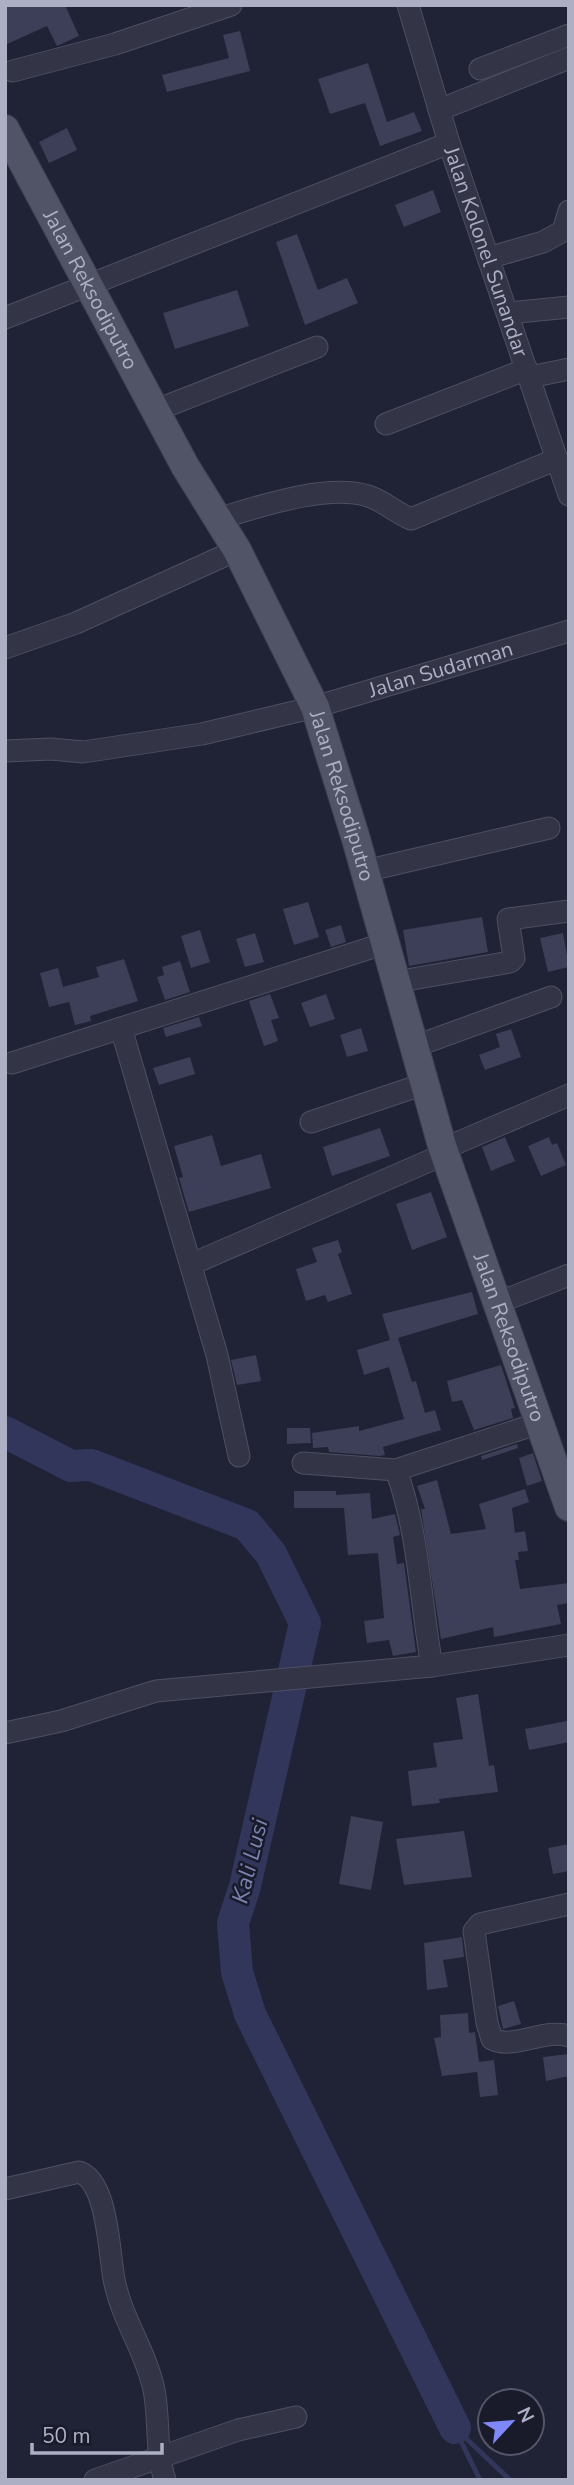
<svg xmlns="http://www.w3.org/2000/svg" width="574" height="2485" viewBox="0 0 574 2485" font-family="'Nunito Sans',sans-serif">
<rect width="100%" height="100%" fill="#202236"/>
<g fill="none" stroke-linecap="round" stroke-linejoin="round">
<path stroke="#32365b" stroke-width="5" d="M455 2428 510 2480
M456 2431 480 2480"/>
<path stroke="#32365b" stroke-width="32" d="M5 1432 71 1466 91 1465 247 1525 271 1554 305 1623 245 1886 233 1923 237 1972 250 2014 455 2428"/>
</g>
<path fill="#3c3f57" d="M5 5H65L79 36 57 46 47 26 5 45Z
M240 31 250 71 167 92 162 75 229 58 223 35Z
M368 63 387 122 414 112 422 131 380 146 365 103 330 114 318 79Z
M67 128 77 150 49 163 39 142Z
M433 190 441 212 404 227 395 205Z
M297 234 318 290 347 278 358 303 305 325 276 242Z
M237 290 249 326 175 349 163 313Z
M308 902 319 937 294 945 283 909Z
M482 917 488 952 409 966 403 930Z
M341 925 346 942 331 947 325 930Z
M200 930 210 962 191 968 181 936Z
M255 933 264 962 245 967 236 939Z
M563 933 569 967 548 972 540 938Z
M124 959 138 1001 90 1016 91 1021 75 1025 69 1002 49 1007 40 973 58 968 63 987 99 977 96 967Z
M180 961 190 992 165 1000 157 977 164 975 162 967Z
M270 994 279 1018 271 1020 278 1041 264 1046 249 1001Z
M326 994 335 1019 310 1027 301 1003Z
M199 1017 202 1026 166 1037 163 1028Z
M361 1028 368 1051 347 1057 340 1035Z
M511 1029 521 1057 485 1070 479 1055 500 1047 496 1034Z
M190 1057 195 1074 159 1085 153 1068Z
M380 1128 390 1156 332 1176 323 1147Z
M212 1135 221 1166 261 1154 271 1188 189 1212 179 1178 183 1177 174 1146Z
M505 1137 515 1161 491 1171 482 1147Z
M549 1137 552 1145 557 1143 566 1165 541 1176 528 1146Z
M431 1192 447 1237 412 1250 396 1204Z
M338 1240 342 1252 338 1254 352 1294 328 1302 325 1295 306 1301 296 1269 317 1262 312 1248Z
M472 1292 478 1314 398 1338 412 1382 416 1381 425 1413 435 1410 441 1430 383 1447 385 1455 380 1456 329 1452 328 1447 313 1448 312 1433 359 1426V1431L404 1419 389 1367 364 1375 357 1350 390 1340 382 1314Z
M256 1355 261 1381 237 1385 231 1360Z
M501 1365 515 1408 511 1409 513 1418 474 1430 462 1400 452 1402 447 1381Z
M287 1428H310L311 1443 287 1444Z
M517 1444 518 1448 482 1460 481 1456Z
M533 1453 542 1481 527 1486 519 1458Z
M437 1480 451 1534 486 1529 479 1504 525 1489 529 1502 512 1508 515 1533 525 1531 528 1551 518 1552 519 1560H515L520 1589 569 1583V1603L557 1605 561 1624 494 1637 493 1627 441 1639 421 1509H425L417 1486Z
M294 1491H336V1495L370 1493 372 1519 395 1514 400 1535 393 1537 397 1564 404 1563 416 1652 393 1656 389 1640 367 1643 364 1621 384 1618 378 1553 348 1555 344 1508H294Z
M478 1694 489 1766 494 1765 498 1792 439 1799 440 1803 412 1806 408 1771 437 1767 433 1743 463 1739 456 1698Z
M567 1721 569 1742 529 1750 525 1729Z
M351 1816 383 1822 371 1890 339 1884Z
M464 1831 472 1877 404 1885 396 1839Z
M569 1844V1871L553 1874 548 1848Z
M462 1937 464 1957 443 1960 448 1987 427 1990 424 1943Z
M514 2001 521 2024 503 2029 498 2006Z
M468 2013 469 2033 475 2032 479 2062 494 2060 498 2095 480 2097 477 2072 442 2076 434 2038 441 2037 440 2015Z
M569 2054V2076L546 2081 543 2057Z"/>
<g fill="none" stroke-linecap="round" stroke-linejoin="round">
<g stroke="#4e4f62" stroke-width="23">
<g id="minor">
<path id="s1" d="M408 5 449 143 569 495"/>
<path d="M480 69 569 35"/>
<path d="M13 71 115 44 231 5"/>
<path d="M439 110 569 58"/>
<path d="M488 258 543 242 563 231 569 211"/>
<path d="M508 313 569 307"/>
<path d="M5 318 449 143"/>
<path d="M530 377 569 369"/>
<path d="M154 411 317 347"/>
<path d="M386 424 527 369"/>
<path d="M217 519C258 507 327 483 368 496 384 501 396 513 411 519L557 459"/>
<path d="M5 648 76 623 237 550"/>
<path id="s2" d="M5 751 51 749 83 752 202 734 315 707 569 631"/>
<path d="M365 871 549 828"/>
<path d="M395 982 510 962 514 958 508 919 569 911"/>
<path d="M121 1028 217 1355 239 1456"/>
<path d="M413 1047 551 997"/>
<path d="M12 1063 386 943"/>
<path d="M311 1122 424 1084"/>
<path d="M443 1149 569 1095"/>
<path d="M192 1264 445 1154"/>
<path d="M497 1303 569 1275"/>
<path d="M303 1463 396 1470 539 1423"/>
<path d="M396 1470C419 1533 420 1600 432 1666"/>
<path d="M5 1733 61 1721 156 1691 432 1666 569 1645"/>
<path d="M569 1904 480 1924 474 1931 487 2023 492 2039C513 2050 545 2028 569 2036"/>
<path d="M5 2189 79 2172C108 2181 109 2254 114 2279 121 2318 146 2351 154 2390 160 2420 155 2450 165 2480"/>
<path d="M95 2480 238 2430 296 2417"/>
</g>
</g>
<g stroke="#3d3e50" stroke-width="30">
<g id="major">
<path id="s3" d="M5 129 185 466 237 550 315 707 356 839 443 1149 569 1507"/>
</g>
</g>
<use href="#minor" stroke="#333547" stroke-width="21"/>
<use href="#major" stroke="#515367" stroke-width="28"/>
</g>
<g text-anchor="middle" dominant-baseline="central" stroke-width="5" stroke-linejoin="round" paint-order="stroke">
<g font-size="21" fill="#adafc4" stroke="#191b2b">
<text stroke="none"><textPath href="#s1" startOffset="259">Jalan Kolonel Sunandar</textPath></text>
<text stroke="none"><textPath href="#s3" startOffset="182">Jalan Reksodiputro</textPath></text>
<text stroke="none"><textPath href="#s2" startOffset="446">Jalan Sudarman</textPath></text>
<text stroke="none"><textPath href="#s3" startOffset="749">Jalan Reksodiputro</textPath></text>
<text stroke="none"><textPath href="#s3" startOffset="1316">Jalan Reksodiputro</textPath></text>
</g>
<g font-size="23" font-style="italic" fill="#7d83b1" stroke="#191b2b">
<text transform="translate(250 1861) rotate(-76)">Kali Lusi</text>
</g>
</g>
<rect width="574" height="2485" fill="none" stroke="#adafc4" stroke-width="14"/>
<g transform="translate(511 2422) rotate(64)"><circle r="33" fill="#191b2b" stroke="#545668" stroke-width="2"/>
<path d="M0-5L12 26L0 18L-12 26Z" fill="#7f88f7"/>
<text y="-10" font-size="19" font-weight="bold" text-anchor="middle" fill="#adafc4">N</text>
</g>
<path d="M32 2443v10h130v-10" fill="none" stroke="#adafc4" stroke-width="3.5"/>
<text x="42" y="2443" font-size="21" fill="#adafc4" stroke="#191b2b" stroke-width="5" paint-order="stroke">50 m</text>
</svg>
